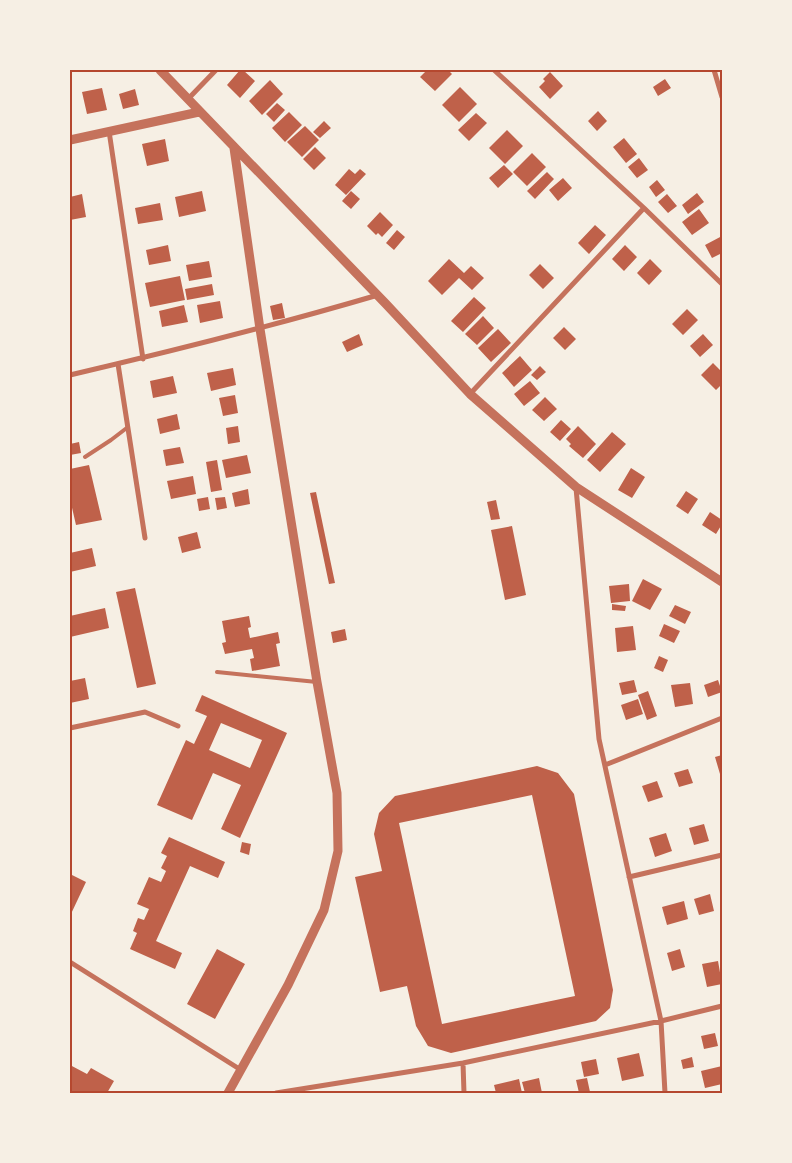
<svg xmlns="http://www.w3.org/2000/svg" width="792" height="1163" viewBox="0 0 792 1163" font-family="Commissioner,sans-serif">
<rect width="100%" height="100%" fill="#f6efe4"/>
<path fill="#bf614a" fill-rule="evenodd" d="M240 70H243L255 81 240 98 227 85Z
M427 70H448L452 74 435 91 420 77Z
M550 72 563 86 550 99 539 87 545 81 543 79Z
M665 79 671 88 658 96 653 87Z
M270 80 283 94 262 115 249 101Z
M460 87 477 104 459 122 442 105Z
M102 88 107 110 87 114 82 92Z
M135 89 139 105 123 109 119 94Z
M277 103 285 110 274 122 266 114Z
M598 111 607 121 597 131 588 121Z
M289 112 302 125 285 142 272 128Z
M476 113 487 123 469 141 458 130Z
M324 121 331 128 320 138 313 132Z
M305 126 319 140 302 157 287 142Z
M507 130 523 146 505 164 489 148Z
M624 138 637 154 626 163 613 147Z
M165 139 169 161 147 166 142 144Z
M315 147 326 158 314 170 303 159Z
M532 153 546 167 527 186 513 172Z
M639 158 648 170 637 178 628 167Z
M504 165 513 174 498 188 489 178Z
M349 169 355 174 360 169 366 174 346 195 335 185Z
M547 172 554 179 535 199 527 191Z
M563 178 572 188 558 201 549 190Z
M657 180 665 190 656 197 649 187Z
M202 191 206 211 179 217 175 197Z
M351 191 360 199 351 209 342 201Z
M697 193 704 202 688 214 682 205Z
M82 194 86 217 70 220V197Z
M667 194 677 206 668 213 658 202Z
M160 203 163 220 138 224 135 208Z
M699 209 709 223 692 235 682 222Z
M380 212 393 225 382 237 378 233 376 235 367 226Z
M595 225 606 235 589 254 578 243Z
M397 230 405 237 394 250 386 243Z
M722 236V253L712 258 705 245Z
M168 245 171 261 149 265 146 250Z
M625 245 637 257 624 271 612 259Z
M449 259 464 273 471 266 484 278 472 290 459 278 442 295 428 281Z
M650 259 662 271 649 285 637 273Z
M209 261 212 277 189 281 186 265Z
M540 264 554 278 543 289 529 275Z
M180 276 185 300 150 307 145 283Z
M212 284 214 295 187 300 185 289Z
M474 297 486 308 463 332 451 321Z
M220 301 223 318 200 323 197 305Z
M282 303 285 318 273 320 270 306Z
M184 305 188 322 162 327 159 311Z
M687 309 698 320 683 335 672 324Z
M483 316 494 328 477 345 465 334Z
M564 327 576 339 565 350 553 338Z
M498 329 511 343 491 362 478 348Z
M359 334 363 345 347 352 342 342Z
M703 334 713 345 700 357 690 346Z
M520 356 532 370 514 387 502 373Z
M713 363 722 372V384L716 390 701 375Z
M540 366 546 372 537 380 531 375Z
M233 368 236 385 211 391 207 373Z
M173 376 177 393 153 398 150 381Z
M530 381 540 393 524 406 514 394Z
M235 395 238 413 223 416 219 398Z
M545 397 557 409 544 421 532 410Z
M177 414 180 429 160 434 157 419Z
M561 420 571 429 560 441 550 432Z
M238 426 240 442 228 444 226 428Z
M578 426 596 444 583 458 569 446 571 444 566 439Z
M612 432 626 444 600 472 587 460Z
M79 442 81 453 70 455V444Z
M180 447 184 463 166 466 163 450Z
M247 455 251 473 226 478 222 460Z
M217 460 222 490 211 492 206 462Z
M89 465 102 520 76 525 70 499V469Z
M631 468 645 477 632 498 618 490Z
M193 476 196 494 171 499 167 481Z
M248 489 250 504 235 507 232 493Z
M686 491 698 499 688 514 676 506Z
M316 492 335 583 329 584 310 493Z
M208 497 210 509 199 511 197 499Z
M225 497 227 508 217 510 215 498Z
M496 500 500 519 491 520 487 502Z
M710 512 722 520V524L716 534 702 525Z
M512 526 526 595 505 600 491 530Z
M197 532 201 548 182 553 178 537Z
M92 548 96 566 70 572V553Z
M643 579 662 589 650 610 632 601Z
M629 584 630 601 611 603 609 586Z
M135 588 156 684 137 688 116 592Z
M612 604 626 606 625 611 612 610Z
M675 605 691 612 685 624 669 616Z
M105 608 109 628 70 637V616Z
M249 616 251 627 248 628 250 638 278 632 280 643 276 644 280 666 252 671 250 659 254 658 252 649 225 654 222 643 226 642 222 621Z
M664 624 680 631 674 643 659 636Z
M633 626 636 650 617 652 615 628Z
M345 629 347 640 333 643 331 632Z
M659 656 668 660 663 672 654 668Z
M85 678 89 699 70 703V681Z
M634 680 637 692 622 695 619 683Z
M718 680 722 692 708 697 704 685Z
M690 683 693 704 675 707 671 685Z
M648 691 657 716 647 720 638 695Z
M202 695 287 733 240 838 221 829 241 785 213 773 192 820 157 805 186 740 194 744 207 716 195 711ZM221 723 262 740 250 768 209 750Z
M638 699 643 714 626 720 621 705Z
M722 755V773L720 774 715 757Z
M537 766 558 773 574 794 613 990 610 1008 596 1021 451 1053 428 1046 416 1026 407 986 380 992 355 877 382 871 374 834 379 813 395 796ZM532 795 575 996 442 1024 399 823Z
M688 769 693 783 679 787 674 773Z
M657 781 663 797 648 802 642 786Z
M704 824 709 841 694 845 689 828Z
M666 833 672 851 655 857 649 838Z
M169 837 225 862 218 878 190 866 156 941 182 953 175 969 130 949 137 933 133 931 138 918 144 920 149 909 137 904 149 877 161 882 166 871 161 868 167 856 161 853Z
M242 842 251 844 249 855 240 852Z
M70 874 86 882 70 916Z
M710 894 714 911 699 915 694 899Z
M684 901 688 919 667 925 662 907Z
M217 949 245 964 215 1019 187 1004Z
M680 949 685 967 672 971 667 953Z
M718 961 722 984 707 987 702 964Z
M715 1033 718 1046 704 1049 701 1036Z
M639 1053 644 1076 622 1081 617 1058Z
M692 1057 694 1067 683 1069 681 1060Z
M596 1059 599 1074 584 1077 581 1062Z
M70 1065 87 1074 91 1068 114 1081 107 1093H70Z
M722 1066V1084L705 1088 701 1071Z
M539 1078 542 1093H525L522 1082Z
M587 1078 590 1092 579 1093 576 1080Z
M519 1079 522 1093H496L494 1085Z"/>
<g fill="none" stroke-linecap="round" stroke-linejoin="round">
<path stroke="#c5725c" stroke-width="4" d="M85 457 111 440 128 427
M217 672 317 682"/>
<path stroke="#c5725c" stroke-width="5" d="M494 70 644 208 722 284
M714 70 722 97
M188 99 216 70
M109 131 143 359
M118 364 145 538
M70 375C173 351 276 325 378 295
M470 394 644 208
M576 488 599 739 661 1021 665 1093
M70 728 145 712 178 726
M605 765 722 718
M629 877 722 855
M70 962 241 1070
M463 1063 464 1093
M276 1093 463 1063 661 1021 722 1006"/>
<path stroke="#c5725c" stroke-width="9" d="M160 70 386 304 470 394 576 487 722 582
M70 140 199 112
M228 1093 288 985 324 910 338 851 337 793 317 682 260 329 234 148"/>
</g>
<rect width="792" height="1163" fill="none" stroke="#f6efe4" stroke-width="142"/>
<rect x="71" y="71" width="650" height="1021" fill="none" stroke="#b5482f" stroke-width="2"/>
</svg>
